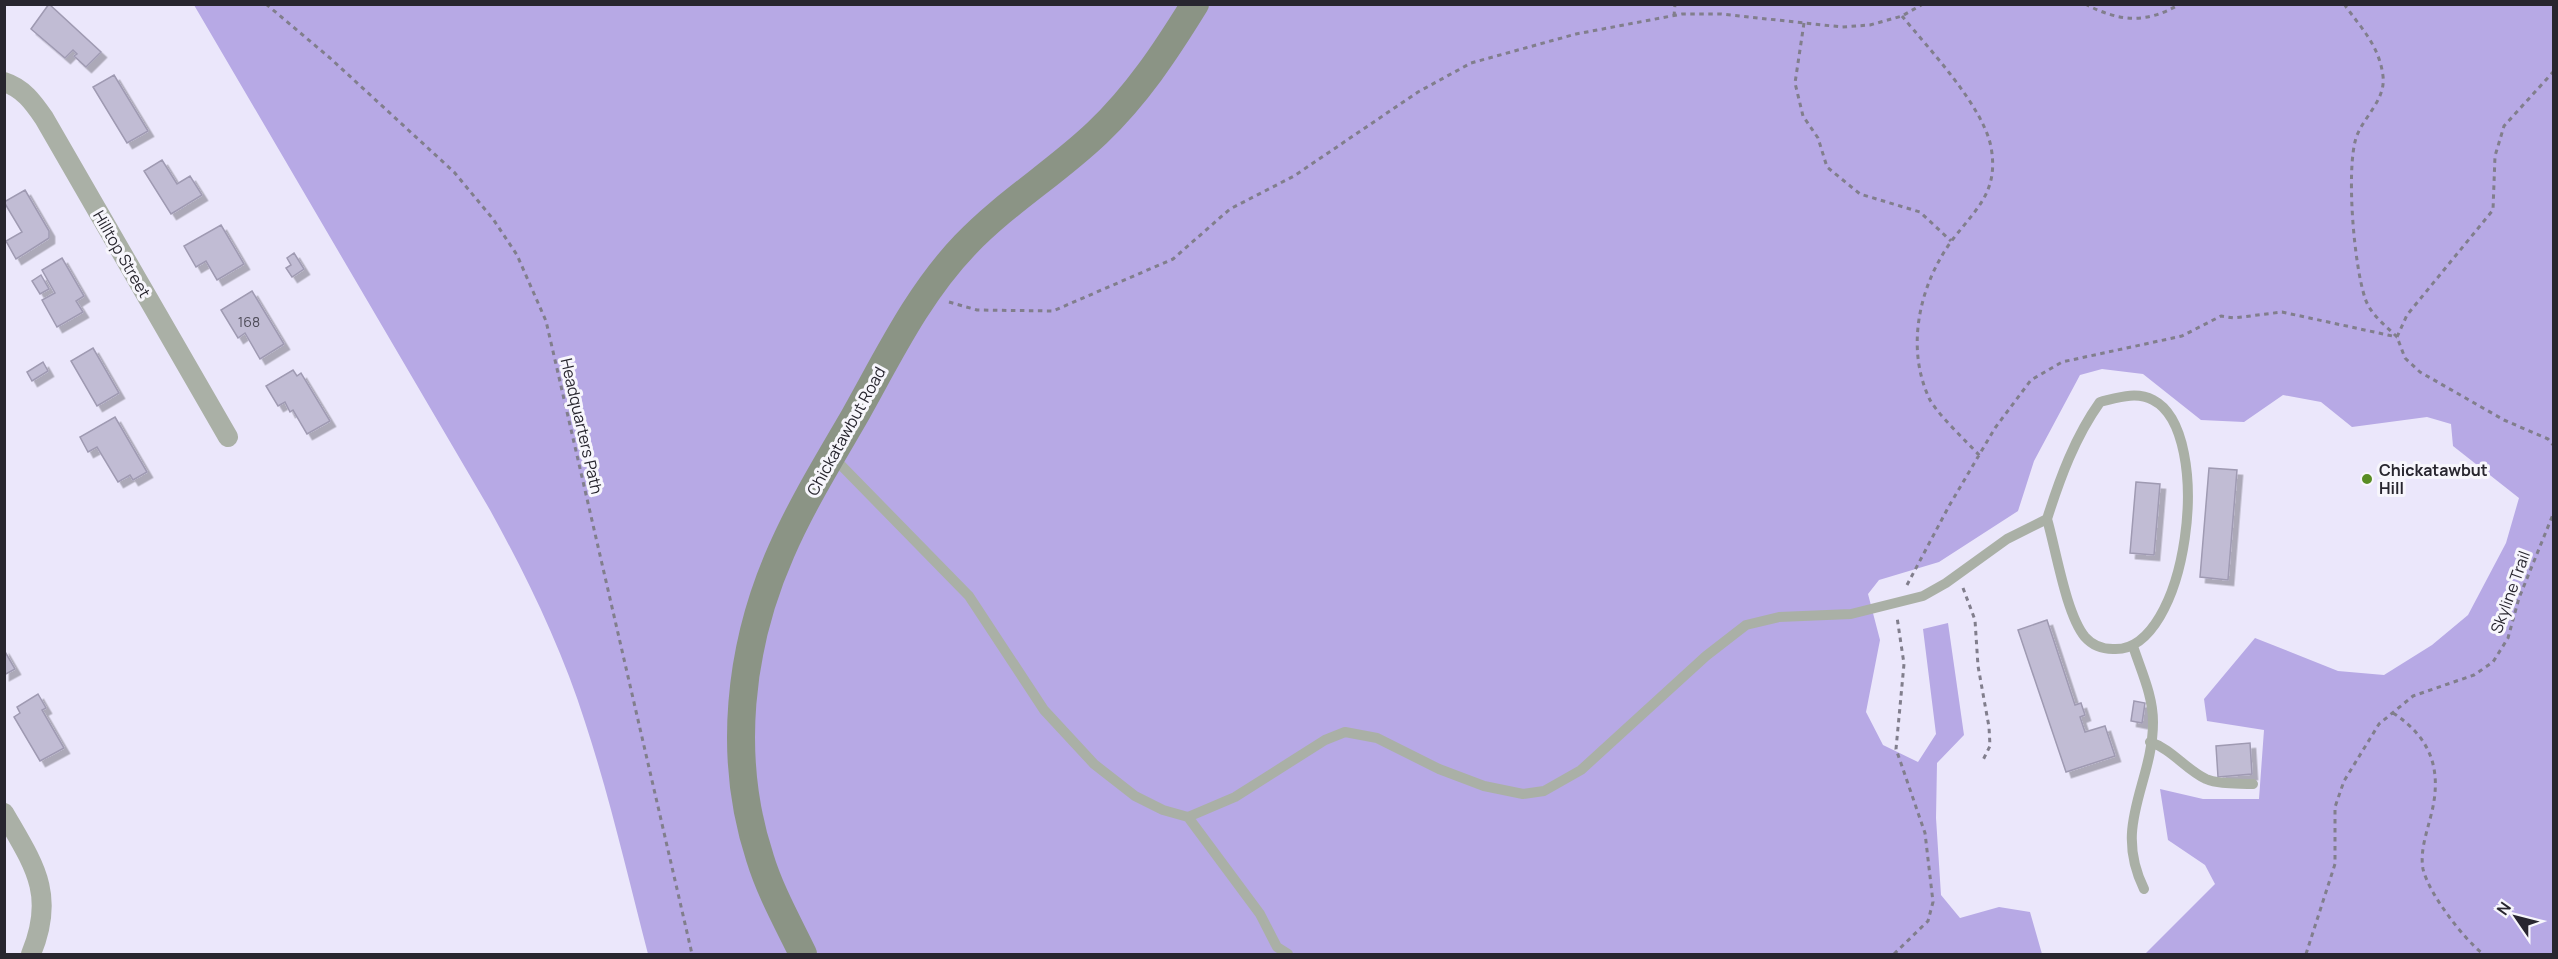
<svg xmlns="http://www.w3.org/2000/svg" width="2558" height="959" viewBox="0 0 2558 959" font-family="Manrope,sans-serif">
<defs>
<filter id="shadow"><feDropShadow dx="5.5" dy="5.5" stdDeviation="0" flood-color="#0004"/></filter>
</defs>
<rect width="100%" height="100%" fill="#ebe7fb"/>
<path fill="#b7a9e5" d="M194 5H2553V954H2145L2215 884 2205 865 2168 840 2160 789 2203 799H2259L2264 730 2207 721 2204 699 2255 638 2338 671 2384 675 2432 645 2468 615 2506 543 2519 498 2453 446 2451 424 2427 417 2352 427 2321 402 2283 395 2244 422 2201 420 2143 374 2102 369 2080 375 2034 461 2018 511 1939 562 1879 580 1868 594 1880 640 1866 712 1883 745 1918 762 1936 734 1923 629 1948 623 1964 735 1937 763 1936 818 1941 895 1960 918 1999 907 2030 912 2042 954H648C628 877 610 798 585 722 562 649 527 577 490 510Z"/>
<path fill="#c1bcd4" stroke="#9f9ab2" stroke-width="1.5" filter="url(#shadow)" d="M49 4 101 52 86 67 74 56 77 54 73 50 65 58 31 29Z
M114 75 148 131 127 143 93 87Z
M162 160 177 184 190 176 202 195 171 214 144 171Z
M25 190 49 231V238L16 259 6 241 22 232 4 202Z
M221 225 244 264 217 280 206 261 196 267 184 246Z
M294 253 304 269 292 277 286 268 291 265 287 258Z
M62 258 84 296 76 301 83 312 57 327 42 300 55 293 42 270Z
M41 275 49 289 40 294 32 281Z
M252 291 284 344 260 359 245 333 238 338 221 310Z
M93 348 119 393 97 406 71 361Z
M43 362 48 371 32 381 27 372Z
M293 370 297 376 301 373 330 421 307 434 293 410 290 412 285 402 278 406 266 386Z
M115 417 147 472 133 480 130 475 118 482 97 447 88 452 80 437Z
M2209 468 2237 470 2228 580 2200 577Z
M2136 482 2160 484 2154 555 2130 553Z
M2047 620 2075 705 2081 703 2085 715 2080 717 2085 732 2105 726 2115 756 2066 772 2018 630Z
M4 650 15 669 4 675Z
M38 694 46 708 42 710 64 748 40 761 14 717 20 713 17 707Z
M2134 701 2145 703 2142 723 2131 721Z
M2250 743 2252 774 2218 777 2216 746Z"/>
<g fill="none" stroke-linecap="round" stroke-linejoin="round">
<path stroke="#817e8c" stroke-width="3" stroke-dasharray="4.5 4.5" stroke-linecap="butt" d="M266 4 330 58 454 172 493 219 517 255 546 321 692 954
M2085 4C2120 22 2146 24 2180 4
M2344 4C2361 28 2379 45 2383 76 2386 100 2363 117 2356 138 2346 171 2354 265 2365 298 2370 314 2385 325 2397 337
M1674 16 1675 4
M1902 16C1929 49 1983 106 1991 147 1999 191 1977 208 1953 239 1920 283 1905 346 1929 398 1936 413 1967 442 1980 456
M1804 23 1795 83 1803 116 1818 138 1827 167 1860 194 1920 212 1951 241
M2554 71 2504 126 2495 156 2493 210 2407 315 2397 337 2405 358 2420 372 2504 420 2548 439 2554 446
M949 302 977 310 1053 311 1173 259 1230 209 1294 176 1418 92 1471 63 1576 34 1682 14H1721L1842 27 1870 25 1902 16 1923 4
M1907 585 1949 506 1995 428 2031 380 2062 362 2182 336 2221 316 2234 318 2282 312 2397 337
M1963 588 1975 620 1978 666 1989 727 1990 746 1983 760
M2393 713C2433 739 2443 773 2430 819 2426 835 2420 852 2423 869 2429 894 2463 938 2483 954
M1894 954 1928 921 1933 902 1925 833 1896 749 1904 664 1897 617
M2306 954 2335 864V807L2344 781 2379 724 2413 696 2474 675 2493 662 2508 638 2519 598 2554 512"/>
<path stroke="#aab0a6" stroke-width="10" d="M832 456 969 596 1044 710 1094 764 1135 796 1163 810 1188 817 1260 914 1277 947 1288 954
M2133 646C2141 671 2153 695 2153 722 2153 784 2112 824 2144 889
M2150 742C2172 749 2185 769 2206 779 2220 785 2238 783 2253 784
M1188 817 1235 797 1325 740 1345 732 1377 738 1439 769 1484 786 1523 794 1544 791 1581 770 1706 656 1746 625 1779 617 1851 614 1923 596 1946 583 2007 539 2047 519C2056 550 2066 614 2085 637 2092 645 2102 649 2113 649 2188 654 2216 432 2153 400 2136 391 2117 398 2100 402 2075 437 2060 478 2047 519"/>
<path stroke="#aab0a6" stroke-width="20" d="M4 82C23 88 33 102 44 118L228 437
M4 813C34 865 56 894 31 954"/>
<path stroke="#8b9485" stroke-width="28" d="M803 954C788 923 770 891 760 858 727 758 739 647 781 552 801 506 828 462 853 419 887 359 917 295 965 245 1005 203 1055 173 1097 133 1137 95 1166 51 1195 4"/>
</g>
<circle fill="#588c24" stroke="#f7f6fc" stroke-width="2" cx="2367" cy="479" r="6"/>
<g text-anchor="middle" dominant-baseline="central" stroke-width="6" stroke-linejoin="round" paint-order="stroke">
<g font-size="14" fill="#4e4c58">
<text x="249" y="321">168</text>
</g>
<g font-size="16" fill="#28262f" stroke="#f7f6fc">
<text transform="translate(122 254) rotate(60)">Hilltop Street</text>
<text transform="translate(582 426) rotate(77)">Headquarters Path</text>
<text transform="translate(846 431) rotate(-61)">Chickatawbut Road</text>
<text transform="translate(2510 592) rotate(-70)">Skyline Trail</text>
</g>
<g font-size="16" font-weight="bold" fill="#28262f" stroke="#f7f6fc" text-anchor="start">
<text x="2379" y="470">Chickatawbut<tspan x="2379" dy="18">Hill</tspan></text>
</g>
</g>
<rect width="2558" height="959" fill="none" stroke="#28262f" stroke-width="12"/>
<g transform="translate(2516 917) rotate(305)" stroke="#f7f6fc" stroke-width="4.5" paint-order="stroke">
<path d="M0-4.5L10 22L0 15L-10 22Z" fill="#28262f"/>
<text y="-9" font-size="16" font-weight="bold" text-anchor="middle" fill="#28262f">N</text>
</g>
</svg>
